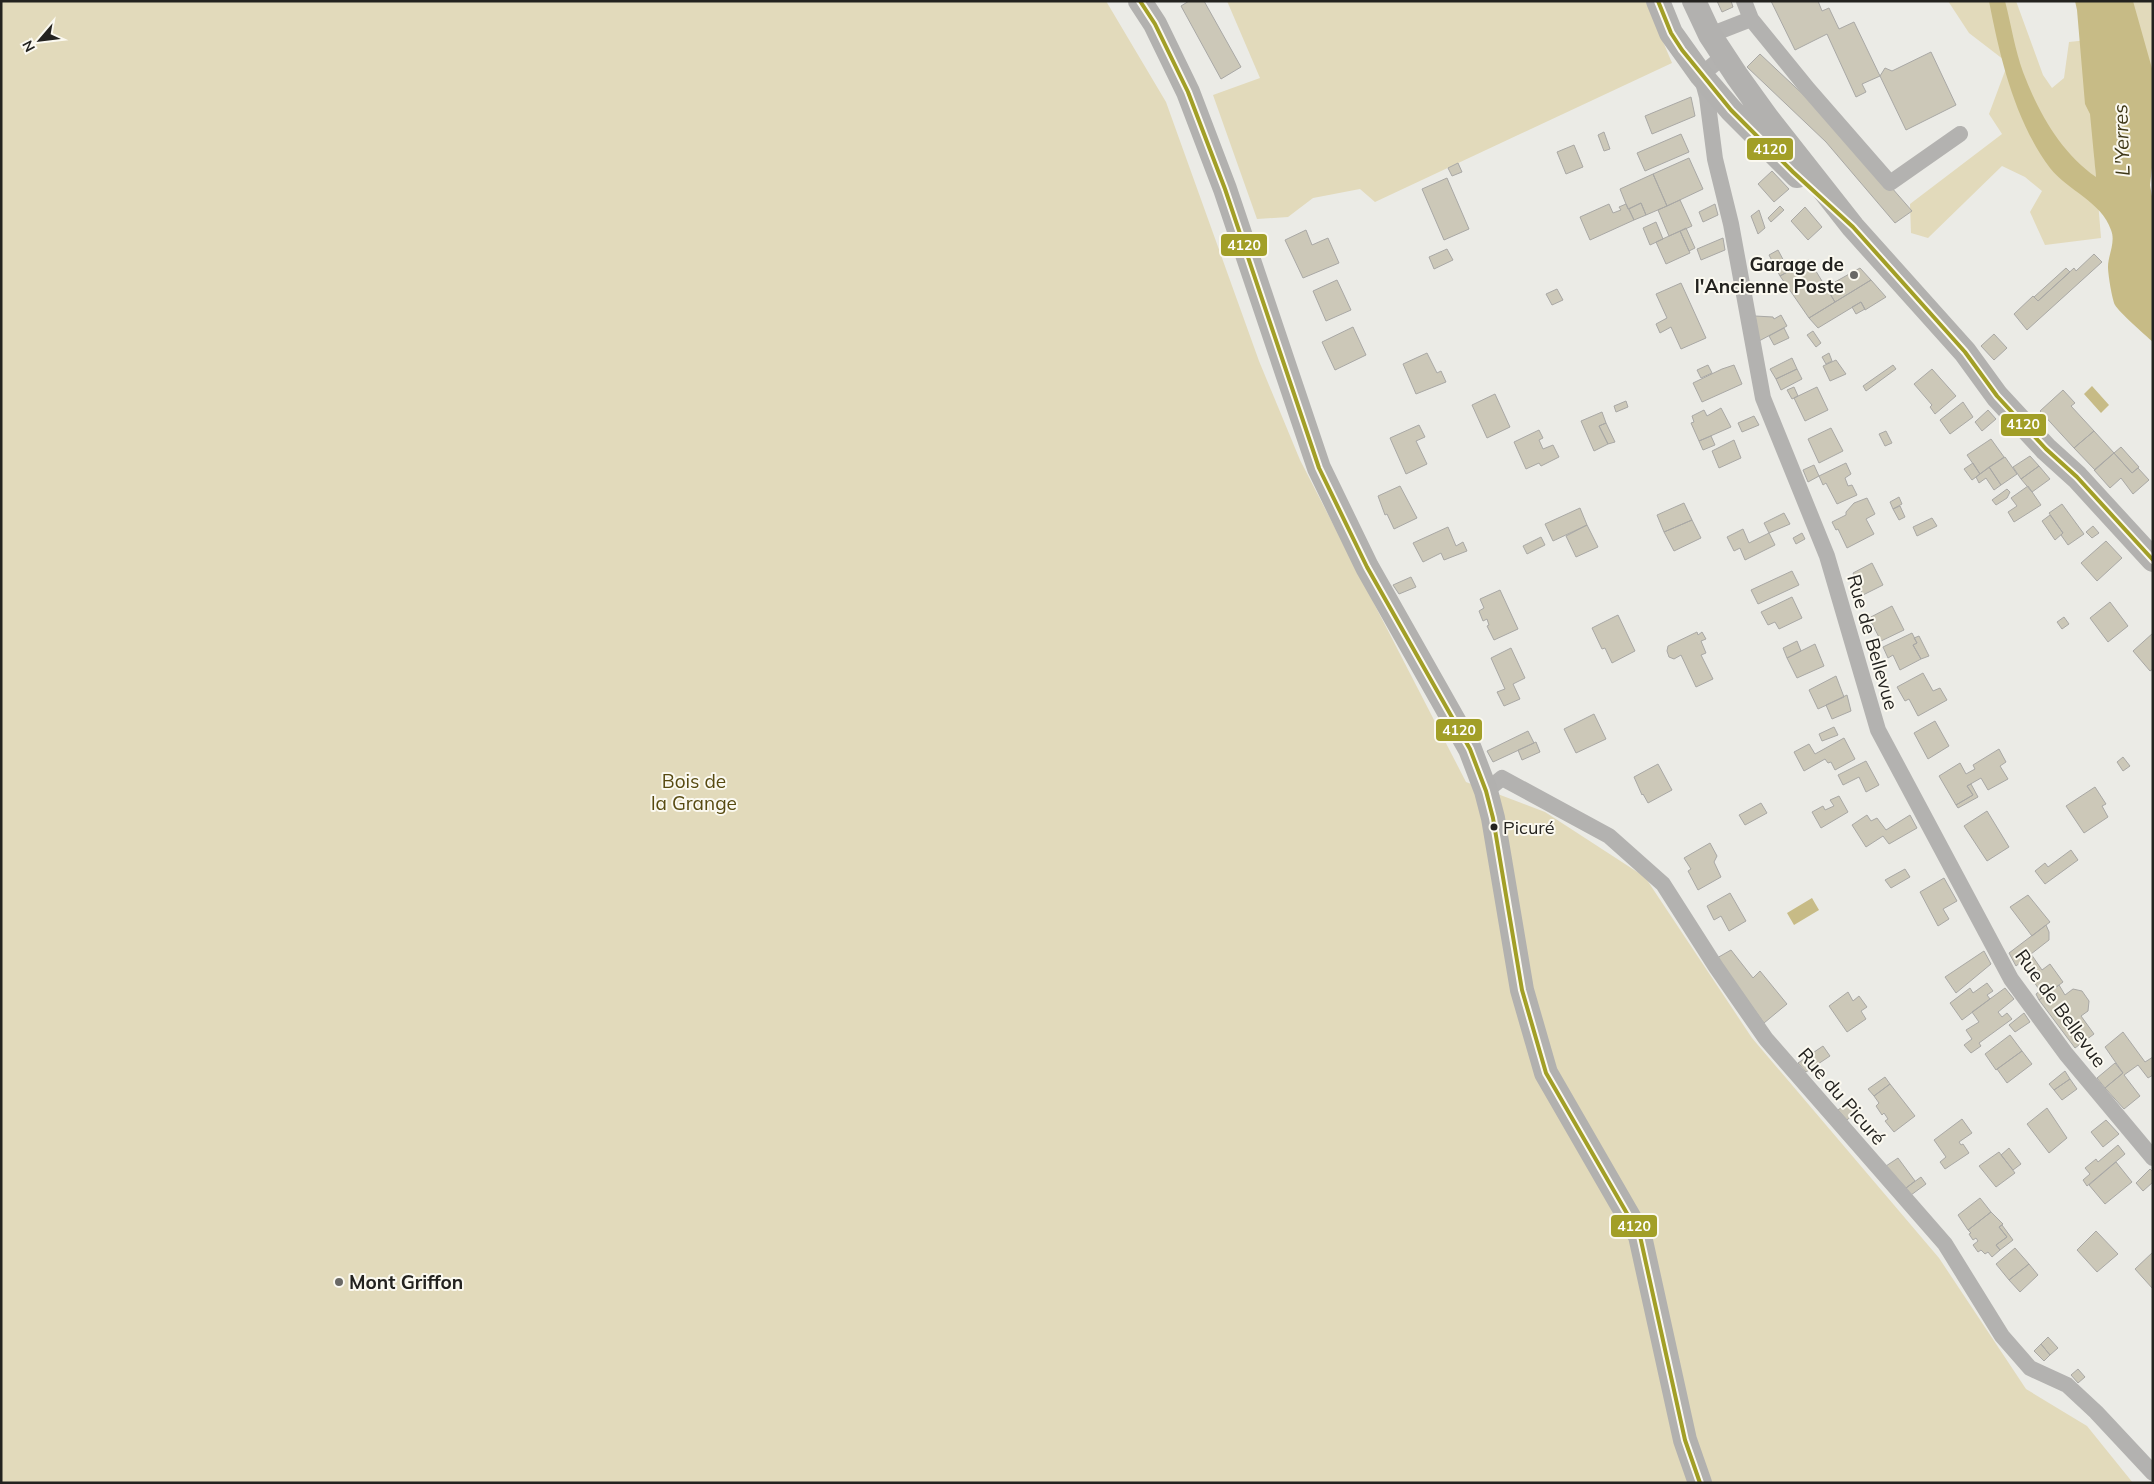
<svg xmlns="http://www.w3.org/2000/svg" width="2154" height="1484" viewBox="0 0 2154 1484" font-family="Mulish,sans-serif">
<rect width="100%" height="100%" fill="#ebebe6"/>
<path fill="#e2dabb" d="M1 1H1106L1166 102 1259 361 1300 460 1466 782 1545 812 1645 877 1752 1038 1939 1258 2026 1389 2087 1426 2133 1483H1Z
M1227 1H1646L1672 63 1375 202 1360 189 1313 198 1288 217 1257 219 1213 95 1260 78Z
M1948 1H2016L2043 75 2052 88 2064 78 2069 42 2097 39 2112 150 2094 152 2101 238 2045 245 2030 212 2042 191 2025 177 2002 166 1928 238 1911 233 1910 204 2002 134 1989 114 2008 63 1969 33Z
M2130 1H2153V89Z"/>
<path fill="#c7bb86" d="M1989 1H2005C2011 24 2015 50 2023 72 2038 112 2061 153 2096 177L2090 114 2085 104 2077 10 2075 1H2133L2153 72V159L2150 185 2153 202V342C2145 335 2119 312 2115 305 2112 299 2108 274 2108 267 2108 255 2116 242 2111 230 2102 202 2067 190 2050 168 2015 121 2000 58 1989 1Z
M2092 386 2109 405 2101 413 2084 394Z
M1812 898 1819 910 1794 925 1787 913Z"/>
<path fill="#ccc8b8" stroke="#a9a8a5" d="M1189 1H1204L1241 67 1221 79 1181 6Z
M1717 1H1731L1733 7 1722 12Z
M1771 1H1818L1822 11 1829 8 1839 29 1854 22 1880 76 1862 84 1866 92 1856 97 1827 34 1795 50Z
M1931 52 1956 105 1906 130 1880 76 1885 68 1892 71Z
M1760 54 1843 132 1912 211 1895 223 1826 142 1747 67Z
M1691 97 1695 116 1652 134 1645 116Z
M1604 132 1610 149 1604 151 1598 135Z
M1681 134 1689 152 1645 171 1637 153Z
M1574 145 1583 167 1566 174 1557 152Z
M1689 158 1703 189 1667 206 1653 174Z
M1458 163 1462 172 1452 176 1448 168Z
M1772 171 1789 189 1774 202 1758 184Z
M1653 174 1667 206 1646 215 1641 203 1628 209 1620 189Z
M1447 178 1469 229 1444 240 1422 189Z
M1680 200 1692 226 1669 236 1658 210Z
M1641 203 1646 215 1634 220 1629 209Z
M1609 204 1613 213 1621 210 1619 207 1626 204 1634 220 1590 240 1580 217Z
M1715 204 1718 215 1703 222 1699 212Z
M1780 206 1784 210 1771 222 1768 218Z
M1805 207 1822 227 1808 240 1791 221Z
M1759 210 1765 228 1758 234 1751 216Z
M1656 222 1663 239 1650 245 1643 228Z
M1686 228 1695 248 1689 251 1680 231Z
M1306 230 1312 245 1328 238 1339 263 1303 278 1285 240Z
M1680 231 1690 253 1666 264 1656 242Z
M1723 238 1725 250 1701 260 1697 249Z
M1447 249 1453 260 1434 269 1429 257Z
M1778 250 1786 265 1790 263 1793 269 1780 276 1769 255Z
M2094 254 2102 262 2027 330 2014 314 2033 296 2038 301 2074 268 2076 271Z
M1809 260 1835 302 1809 318 1780 276Z
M1860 268 1871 280 1835 302 1826 287Z
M2066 268 2070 272 2038 301 2034 297Z
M1337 280 1351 310 1326 321 1313 291Z
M1871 280 1886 297 1865 310 1861 302 1818 328 1809 318Z
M1681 283 1706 338 1681 349 1671 327 1660 333 1656 324 1667 318 1656 294Z
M1557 289 1563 300 1552 305 1546 294Z
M1861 302 1865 309 1856 314 1852 307Z
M1781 315 1787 326 1759 341 1755 316 1773 317 1774 319Z
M1353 327 1366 355 1335 370 1322 342Z
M1784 328 1789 338 1774 345 1769 336Z
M1813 331 1821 343 1816 347 1807 335Z
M1994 334 2007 348 1994 360 1981 346Z
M1427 353 1437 373 1441 371 1446 382 1416 394 1403 364Z
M1829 353 1832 361 1826 364 1822 357Z
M1792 358 1797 369 1776 379 1770 369Z
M1836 360 1846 374 1830 381 1823 366Z
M1708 365 1712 373 1701 378 1697 370Z
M1734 365 1742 384 1702 402 1693 383 1722 369Z
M1893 365 1896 369 1866 391 1863 386Z
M1797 369 1802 379 1781 390 1776 379Z
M1932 369 1956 396 1935 414 1930 407 1932 405 1914 384Z
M1794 387 1798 396 1792 399 1787 390Z
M1817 387 1828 410 1805 421 1794 398Z
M2063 390 2075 403 2071 406 2094 431 2074 448 2040 411Z
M1495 394 1510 427 1487 438 1472 405Z
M1626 401 1628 407 1616 412 1614 406Z
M1963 402 1973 417 1950 434 1940 420Z
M1721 408 1731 427 1699 441 1691 423 1694 422 1692 416 1704 410 1707 416Z
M1988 410 1996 419 1982 431 1975 422Z
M1602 412 1606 423 1599 426 1608 444 1594 451 1581 421Z
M1754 416 1759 425 1742 432 1738 423Z
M1606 423 1615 442 1608 444 1599 426Z
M1419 425 1425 437 1416 441 1427 464 1406 474 1390 438Z
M1831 428 1843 451 1819 463 1808 439Z
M1539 430 1543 438 1539 440 1543 449 1553 445 1559 457 1541 466 1539 463 1526 469 1514 442Z
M1886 431 1892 443 1885 446 1879 434Z
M2094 431 2114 453 2095 470 2074 448Z
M1711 436 1715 445 1703 450 1699 441Z
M1991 439 2004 457 1980 474 1967 455Z
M1734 440 1741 458 1719 468 1712 451Z
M2121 447 2139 467 2132 473 2114 453Z
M2114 453 2132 473 2138 468 2149 480 2133 494 2121 478 2110 488 2094 470Z
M2030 456 2039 466 2021 479 2013 467Z
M2005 457 2017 474 2001 485 1989 467Z
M1846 463 1851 474 1845 478 1848 486 1852 485 1857 495 1837 504 1826 483 1823 485 1819 476Z
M1973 463 1980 474 1972 480 1964 469Z
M1814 465 1819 476 1808 482 1803 470Z
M2039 466 2050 479 2032 492 2021 479Z
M1989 467 2001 485 1994 490 1986 478 1979 483 1976 477Z
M1400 486 1417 518 1394 529 1387 514 1385 515 1378 496Z
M2028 486 2041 505 2014 522 2008 512 2017 506 2011 498Z
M2007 489 2010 492 2007 498 1996 505 1992 500Z
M1899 497 1902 504 1893 509 1890 502Z
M1867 498 1875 514 1866 519 1874 534 1847 548 1838 529 1836 530 1832 522 1846 515V512L1854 503Z
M1684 503 1692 520 1664 532 1657 515Z
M2062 504 2084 534 2068 545 2061 535 2063 533 2049 513Z
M1900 506 1905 517 1899 520 1893 509Z
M1580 508 1587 525 1553 541 1545 524Z
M1784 513 1790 524 1769 533 1764 523Z
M2050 515 2063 533 2055 540 2042 521Z
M1932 518 1937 526 1917 536 1913 527Z
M1692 520 1701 538 1674 551 1664 532Z
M1587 525 1598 547 1576 557 1566 536Z
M2093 526 2099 533 2092 538 2086 532Z
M1448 527 1456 546 1463 542 1467 551 1444 560 1441 553 1423 562 1413 543Z
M1743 529 1749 543 1769 533 1775 545 1745 560 1740 548 1734 551 1727 537Z
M1802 533 1805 539 1796 544 1793 538Z
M1541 537 1545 545 1527 554 1523 546Z
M2106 541 2122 558 2097 581 2081 563Z
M1872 563 1883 585 1863 595 1853 573Z
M1792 571 1799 585 1758 604 1751 590Z
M1411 577 1416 587 1399 594 1393 585Z
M1500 590 1518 629 1494 640 1487 626 1489 625 1487 619 1483 621 1479 611 1484 608 1480 599Z
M1792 597 1802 618 1779 629 1775 622 1768 625 1761 612Z
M2110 602 2128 626 2108 642 2090 618Z
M1892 606 1904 630 1881 641 1869 618Z
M1618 615 1635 651 1612 663 1605 648 1602 649 1592 628Z
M2064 617 2069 624 2062 629 2057 622Z
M1697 632 1698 635 1702 632 1706 639 1701 641 1706 653 1701 655 1713 679 1696 687 1681 655 1674 659 1669 657 1667 651 1668 646Z
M1912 633 1917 643 1913 645 1921 659 1900 670 1893 655 1888 658 1883 647Z
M2153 633V669L2150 671 2133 651Z
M1919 636 1929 656 1921 659 1913 645 1917 643 1914 638Z
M1797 641 1801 651 1787 658 1783 648Z
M1815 644 1824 666 1797 678 1787 658Z
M1511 648 1525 678 1513 684 1520 699 1504 706 1497 692 1505 689 1491 658Z
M1923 673 1933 691 1940 688 1947 700 1918 716 1909 699 1905 701 1897 687Z
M1836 676 1844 697 1818 709 1809 690Z
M1847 695 1851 711 1832 719 1826 705Z
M1594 714 1606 739 1576 753 1564 729Z
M1935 721 1949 746 1928 759 1914 733Z
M1834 727 1838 735 1822 741 1819 734Z
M1528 731 1534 743 1493 762 1487 751Z
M1844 738 1855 759 1835 770 1831 762 1828 763 1825 759 1804 771 1794 752 1809 744 1815 754Z
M1536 742 1540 752 1522 760 1518 750Z
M1999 749 2006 762 2000 766 2008 779 1988 790 1981 778 1967 786 1973 795 1956 805 1939 776 1960 763 1966 774 1975 769 1973 765Z
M2123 757 2130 766 2123 771 2117 762Z
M1866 761 1879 785 1866 792 1859 777 1843 785 1838 775Z
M1658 764 1672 790 1648 803 1643 794 1642 795 1634 777Z
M1971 784 1978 797 1958 808 1956 805 1973 795 1967 786Z
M2095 787 2106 804 2102 806 2108 817 2084 833 2066 806Z
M1839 796 1848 812 1821 828 1812 812 1823 806 1825 810 1834 806 1830 800Z
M1761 803 1767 813 1745 825 1739 815Z
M1987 811 2009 847 1987 861 1964 826Z
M1867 815 1871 821 1877 818 1886 830 1910 815 1917 828 1889 844 1883 836 1866 847 1852 825Z
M1710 843 1717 856 1714 862 1721 877 1698 890 1688 871 1691 869 1684 858Z
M2071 850 2078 860 2045 884 2035 871 2045 863 2048 867Z
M1905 869 1910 877 1891 888 1885 880Z
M1944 878 1957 901 1943 909 1949 919 1938 926 1920 892Z
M1730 893 1746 921 1729 931 1721 916 1714 920 1707 906Z
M2028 895 2050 922 2032 936 2010 907Z
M2046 925 2049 932V940L2031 954 2042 970 2050 964 2063 982 2039 1000 2036 994 2040 991 2021 962 2016 966 2009 953Z
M1731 950 1753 978 1760 971 1787 1004 1764 1023 1717 958Z
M1984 951 1991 964 1956 993 1945 977Z
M1987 983 1993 991 1987 995 1990 999 1962 1020 1950 1003 1970 988 1973 993Z
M2059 985 2065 995 2073 989 2082 991 2089 1001 2088 1011 2081 1016 2094 1034 2075 1048 2039 1000Z
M2005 988 2014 999 1998 1012 2002 1017 2007 1013 2012 1019 1979 1043 1981 1046 1971 1053 1964 1045 1972 1039 1966 1030 1979 1022 1972 1012Z
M1848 992 1853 1001 1859 996 1867 1007 1861 1011 1866 1019 1847 1032 1829 1006Z
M2024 1013 2030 1022 2015 1032 2009 1025Z
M2123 1032 2145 1062 2153 1057V1075L2148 1078 2138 1065 2124 1075 2140 1096 2124 1109 2105 1088 2123 1073 2105 1047Z
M2010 1035 2022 1051 1996 1070 1985 1054Z
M1823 1046 1830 1056 1806 1072 1798 1063Z
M2022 1051 2032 1064 2007 1083 1997 1069Z
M2115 1063 2123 1073 2105 1088 2097 1078Z
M2065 1071 2070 1079 2054 1090 2049 1084Z
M1885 1077 1890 1084 1874 1096 1868 1089Z
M2070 1079 2077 1089 2062 1100 2054 1090Z
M1890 1084 1915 1116 1894 1132 1885 1121 1888 1119 1884 1113 1882 1115 1876 1106 1879 1103 1874 1096Z
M1849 1102 1857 1111 1847 1120 1838 1110Z
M2047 1108 2067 1138 2049 1153 2027 1124Z
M1962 1119 1972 1133 1959 1142 1961 1145 1963 1144 1969 1153 1945 1169 1940 1162 1946 1157 1934 1140Z
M2106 1120 2119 1134 2103 1147 2091 1132Z
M2118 1145 2125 1154 2087 1186 2083 1180 2090 1174 2085 1168 2096 1159 2098 1162Z
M2009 1148 2021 1164 2013 1170 2001 1155Z
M1999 1152 2015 1173 1996 1187 1979 1166Z
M1898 1158 1915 1181 1906 1188 1886 1166Z
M2116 1162 2132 1182 2105 1204 2089 1185Z
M2150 1169 2153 1172V1182L2143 1191 2136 1183Z
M1921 1177 1926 1184 1911 1195 1906 1188Z
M1980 1198 1991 1212 1968 1230 1958 1215Z
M1991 1212 2003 1224 1999 1227 2007 1237 1996 1245 2000 1250 1992 1257 1988 1252 1985 1254 1981 1250 1978 1252 1973 1245 1978 1241 1976 1238 1973 1240 1969 1234 1971 1233 1968 1230Z
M2002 1225 2013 1240 2000 1250 1996 1245 2007 1237 1999 1227Z
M2096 1231 2118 1254 2097 1272 2077 1250Z
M2015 1248 2029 1264 2009 1280 1996 1264Z
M2153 1252V1289L2135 1269Z
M2029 1264 2038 1275 2020 1292 2009 1280Z
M2048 1337 2058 1348 2050 1355 2041 1344Z
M2041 1344 2050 1355 2044 1361 2034 1351Z
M2078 1369 2085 1377 2078 1383 2071 1375Z"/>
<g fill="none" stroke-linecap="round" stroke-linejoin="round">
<path stroke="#b3b2b0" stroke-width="16" d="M1744 1 1751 19
M1710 35 1751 19 1808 89 1890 183 1960 134
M1724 56 1701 75 1707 97 1715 159 1731 224 1763 398 1827 556 1878 730 2011 979 2066 1054 2153 1158
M1486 791 1502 778 1609 836 1663 884 1716 967 1766 1039 1945 1244 2002 1336 2030 1368 2067 1385 2096 1412 2153 1473"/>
<path stroke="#b2b1af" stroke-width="24" d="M1140 1 1155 24 1188 92 1225 189 1319 468 1367 567 1470 749 1486 791 1493 818 1522 990 1546 1073 1640 1236 1685 1440 1700 1483
M1658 1 1671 33 1701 75 1731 110 1797 176
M1694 1 1710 35 1737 76 1768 119 1853 227 1965 352 1997 396 2046 449 2077 477 2153 560"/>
<g stroke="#fbf9f0" stroke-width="8">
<path id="bus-1" d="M1140 1 1155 24 1188 92 1225 189 1319 468 1367 567 1470 749 1486 791 1493 818 1522 990 1546 1073 1640 1236 1685 1440 1700 1483
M1658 1 1671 33 1682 50 1731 110 1793 172 1853 227 1965 352 1997 396 2046 449 2077 477 2153 560"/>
</g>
<use href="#bus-1" stroke="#a29f27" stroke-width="4"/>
</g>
<g fill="#696865" stroke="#fbf9f0" stroke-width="2">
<circle cx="1854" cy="275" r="5"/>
<circle cx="339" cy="1282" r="5"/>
</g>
<circle fill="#23221f" stroke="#fbf9f0" stroke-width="2" cx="1494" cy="827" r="4.5"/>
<g text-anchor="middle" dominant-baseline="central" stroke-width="4" stroke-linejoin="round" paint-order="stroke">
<g font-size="18" fill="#23221f" stroke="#fbf9f0" text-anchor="start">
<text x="1503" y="827">Picuré</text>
</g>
<g font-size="19" font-weight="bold" fill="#23221f" stroke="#fbf9f0" text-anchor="end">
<text x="1844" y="264">Garage de<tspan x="1844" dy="22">l'Ancienne Poste</tspan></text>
<text x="349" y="1282" text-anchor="start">Mont Griffon</text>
</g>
<g font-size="19" fill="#23221f" stroke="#fbf9f0">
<text transform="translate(1873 642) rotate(74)">Rue de Bellevue</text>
<text transform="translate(2061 1008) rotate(54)">Rue de Bellevue</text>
<text transform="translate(1842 1096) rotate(49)">Rue du Picuré</text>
</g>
<g font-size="19" fill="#574a11" stroke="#fbf9f0">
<text x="694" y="781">Bois de<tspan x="694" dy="22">la Grange</tspan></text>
</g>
<g font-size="20" font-style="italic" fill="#3e3716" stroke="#fbf9f0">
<text transform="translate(2121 140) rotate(-92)">L'Yerres</text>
</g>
</g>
<g stroke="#fbf9f0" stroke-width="2">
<rect x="1746" y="137" width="48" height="24" rx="5" fill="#a29f27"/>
<rect x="1220" y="233" width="48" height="24" rx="5" fill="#a29f27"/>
<rect x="2000" y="413" width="47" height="24" rx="5" fill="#a29f27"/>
<rect x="1435" y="718" width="48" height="24" rx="5" fill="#a29f27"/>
<rect x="1610" y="1214" width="48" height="24" rx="5" fill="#a29f27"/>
</g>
<g font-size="14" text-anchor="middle" font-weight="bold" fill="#fff">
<text x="1770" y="154">4120</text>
<text x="1244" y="250">4120</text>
<text x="2023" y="429">4120</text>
<text x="1459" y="735">4120</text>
<text x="1634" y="1231">4120</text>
</g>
<rect width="2154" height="1484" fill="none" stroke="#23221f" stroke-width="5"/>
<g transform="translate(40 40) rotate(242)" stroke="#fbf9f0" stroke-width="4" paint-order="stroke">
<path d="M0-4L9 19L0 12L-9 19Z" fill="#23221f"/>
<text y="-8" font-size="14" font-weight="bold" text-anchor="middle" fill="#23221f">N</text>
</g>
</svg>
